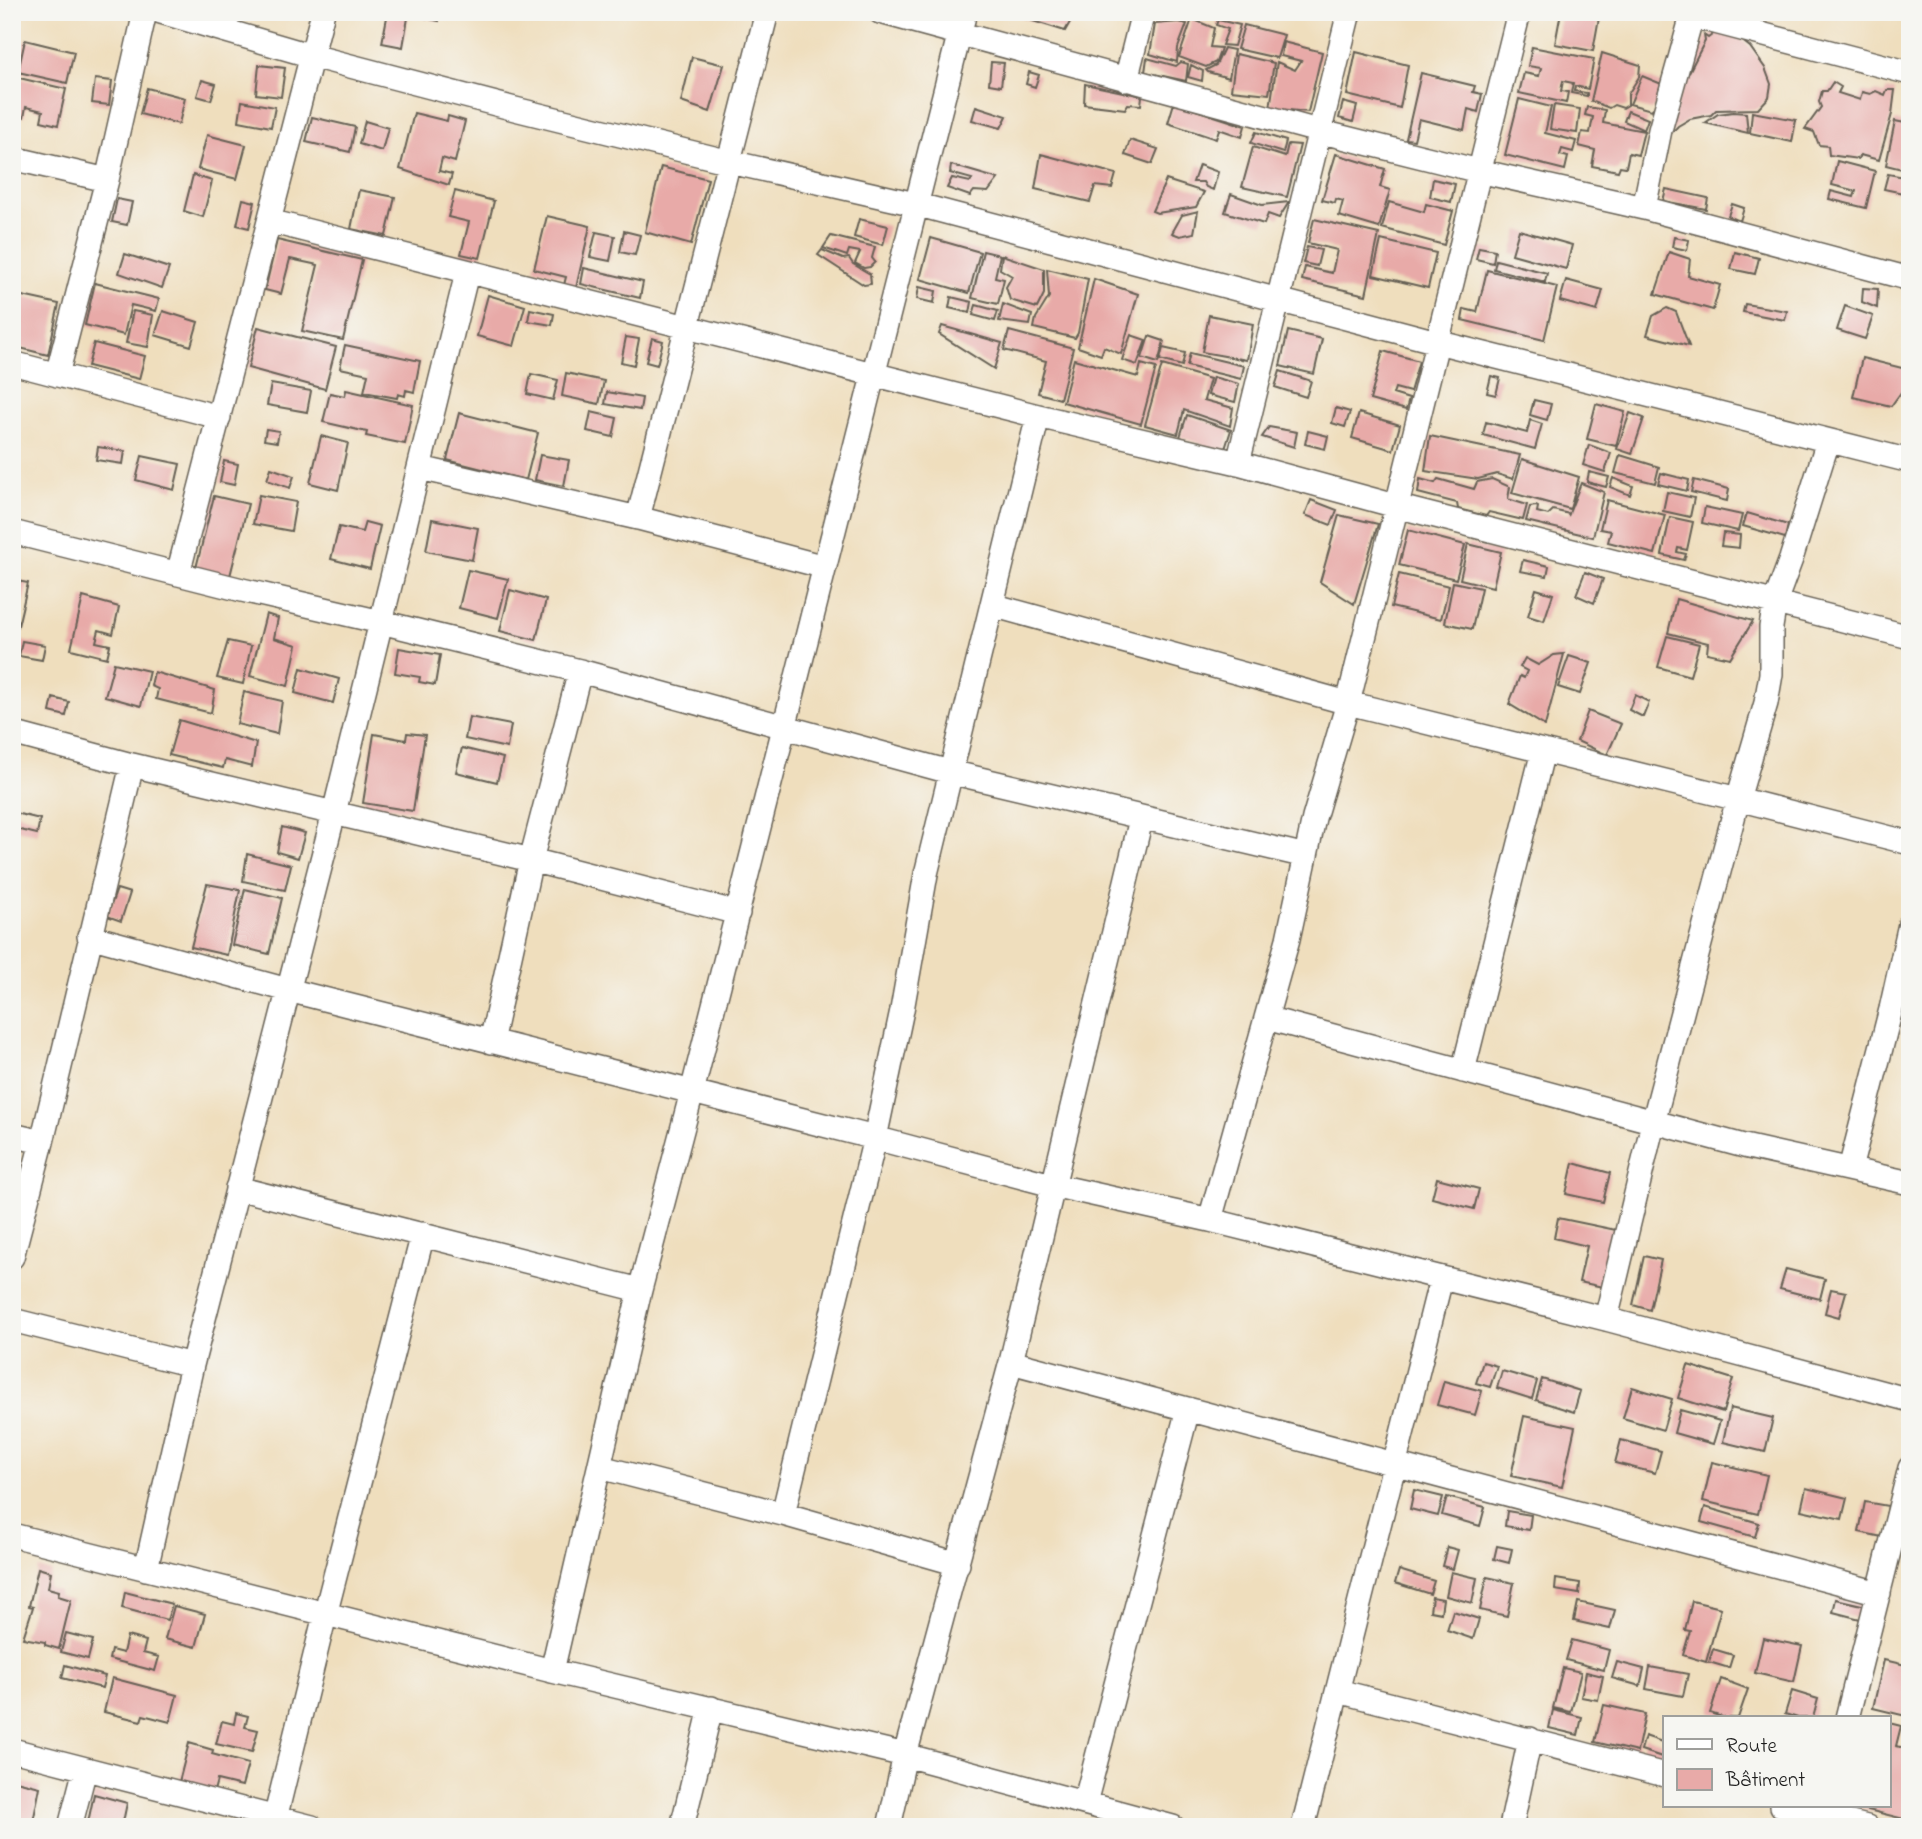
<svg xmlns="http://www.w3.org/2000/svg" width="1922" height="1839" viewBox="0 0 1922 1839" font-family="'Indie Flower',sans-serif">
<rect width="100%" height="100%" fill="#f6f6f2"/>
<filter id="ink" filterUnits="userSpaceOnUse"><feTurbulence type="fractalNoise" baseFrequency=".0143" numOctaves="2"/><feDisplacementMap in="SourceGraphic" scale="14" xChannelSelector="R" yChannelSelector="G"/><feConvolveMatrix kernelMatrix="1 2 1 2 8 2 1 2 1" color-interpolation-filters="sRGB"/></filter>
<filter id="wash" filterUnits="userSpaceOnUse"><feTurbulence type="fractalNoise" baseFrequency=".00686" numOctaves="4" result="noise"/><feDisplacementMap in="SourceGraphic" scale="28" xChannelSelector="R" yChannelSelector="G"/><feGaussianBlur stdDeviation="1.57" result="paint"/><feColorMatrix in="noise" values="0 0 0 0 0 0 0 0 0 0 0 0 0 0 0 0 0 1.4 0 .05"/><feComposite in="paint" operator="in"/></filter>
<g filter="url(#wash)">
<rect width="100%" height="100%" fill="#efdebd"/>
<g id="blocks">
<path fill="#e8aaa8" d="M388 12H409L403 47 382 43Z
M413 12H441L439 21 412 15Z
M1021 12H1052L1073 17 1065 31 1020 17Z
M1157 12H1191L1188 19Z
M1561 12H1600L1593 51 1555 44Z
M1192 19 1214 28 1210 47 1221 48 1216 62 1206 67 1179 57Z
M12 20 18 22 14 43 19 44 15 69 12 68Z
M1218 20 1240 25 1234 46 1222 45 1228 29 1216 25Z
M1179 22 1187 24 1178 48 1177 62 1150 54 1155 24Z
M1244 25 1284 35 1277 58 1237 49Z
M1716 32H1731L1750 47 1765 68 1771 84 1769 97 1758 109 1716 110 1711 115 1690 119 1678 126 1664 141 1686 78 1705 41 1704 35 1708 38Z
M25 40 74 52 67 83 18 72Z
M1283 42 1322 52 1308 112 1270 108 1277 62 1295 70 1301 61 1281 56Z
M1532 47 1594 59 1588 89 1575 86 1574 91 1587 93V96L1571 93 1573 83 1563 81 1561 91 1568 92 1566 103 1519 93 1524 73 1539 76 1541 68 1528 66Z
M1224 48 1234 50 1229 78 1208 72 1206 70 1216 65Z
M1356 52 1408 65 1400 108 1347 95Z
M1602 53 1640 65 1639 77 1628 94V105L1623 108 1614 105 1609 108 1591 101Z
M1236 54 1274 63 1269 94 1231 90Z
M692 57 724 65 710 112 681 102Z
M1147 58 1176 66 1181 62 1188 64 1186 81 1145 72Z
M991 62 1004 63 1001 86 989 84Z
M259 65 285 68 281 97 256 94Z
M1191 65 1203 71 1202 81 1188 77Z
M1029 72 1039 75 1035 87 1026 84Z
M1421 73 1475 86 1473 92 1482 94 1478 112 1468 109 1464 130 1419 119 1414 140 1406 139Z
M1642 76 1669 87 1659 103 1651 110 1630 104Z
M15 77 66 89 58 125 41 121 43 111 26 107 24 117 12 114Z
M95 79 112 81 109 105 92 103Z
M202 80 216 84 211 100 197 96Z
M1833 82 1841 87 1838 93 1860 100 1862 92 1870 94 1876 91 1885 95 1887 90H1895L1892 114 1879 160 1860 155 1858 159 1829 155 1828 146 1819 145 1814 132 1805 129 1821 107 1819 102 1822 91H1827Z
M1085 84 1142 96 1141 105 1128 104 1125 109 1084 104Z
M147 88 185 98 179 124 140 114Z
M1519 99 1551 107 1545 133 1576 141 1573 152 1562 149 1560 155 1568 157 1565 170 1505 155Z
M242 101 275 107 271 127 239 121Z
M1343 102 1357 106 1353 122 1339 118Z
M1174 103 1245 126 1242 137 1219 129 1216 139 1168 123Z
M1554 105 1580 109 1577 133 1550 129Z
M976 106 1007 116 1001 128 972 120Z
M1587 107 1605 110 1603 123 1644 131 1638 155 1629 153 1626 167 1620 166 1618 171 1592 166 1595 150 1579 146 1582 132 1590 133 1593 117 1585 115Z
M1628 111 1648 119 1644 130 1624 121Z
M1733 112 1746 113 1748 133 1705 123 1718 114Z
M1752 112 1796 120 1792 142 1750 133Z
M414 113 447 121 448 116 465 121 455 162 442 158 439 171 452 174 449 185 400 169Z
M312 117 355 127 350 152 306 142Z
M365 121 388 128 382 151 359 144Z
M1895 121 1910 124V171L1886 165Z
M1256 132 1286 141 1283 153 1251 143Z
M207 135 246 145 237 179 198 169Z
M1130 140 1158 149 1152 164 1125 155Z
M1288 144 1300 145 1287 197 1242 187 1253 147 1285 157Z
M1041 154 1116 174 1112 188 1095 186 1090 202 1035 189Z
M1336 154 1385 169 1380 187 1390 190 1379 228 1339 216 1343 201 1336 199 1335 203 1322 200Z
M1837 161 1875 171 1866 208 1829 199 1831 191 1854 197 1856 191 1832 185Z
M951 165 992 177 998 179 988 192 974 191 970 196 947 188 952 178 970 182 972 179 950 173Z
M1199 165 1218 172 1213 190 1206 187 1203 182H1193Z
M661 167 708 179 691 245 645 232Z
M1888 174 1910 178V205H1906L1908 194 1884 189Z
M193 175 212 181 203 217 184 211Z
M1433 179 1455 184 1451 202 1430 197Z
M1166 180 1204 192 1196 207 1157 213 1152 211Z
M1666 189 1708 198 1706 209 1663 201Z
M359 190 395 197 386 236 351 229Z
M455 191 494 201 480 258 461 254 469 222 448 217Z
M1231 194 1262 205 1289 202 1279 218 1268 214 1264 224 1225 212Z
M117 199 132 202 127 225 112 222Z
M243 199 255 202 249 228 237 225Z
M1389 202 1424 212 1426 204 1453 211 1444 245 1382 228Z
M1732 204 1744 208 1740 221 1728 216Z
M1198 211 1194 233 1180 236 1172 233 1182 215Z
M547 216 590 226 576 288 564 285 566 277 534 269Z
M859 219 888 226 883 245 854 237Z
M1314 219 1379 234 1366 295 1302 280 1305 267 1332 273 1337 250 1308 243Z
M1519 230 1572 245 1566 269 1512 254Z
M624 231 640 235 635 255 620 252Z
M596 232 615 236 610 261 590 257Z
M831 236 875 247 872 258 875 262 870 267 864 268 855 263 860 252 849 250 847 256 823 248Z
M1674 237 1689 240 1687 250 1672 247Z
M931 238 980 252 969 293 920 279Z
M277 240 362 260 343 340 302 331 318 265 290 259 281 294 265 290Z
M1381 240 1436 253 1428 288 1373 275Z
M1307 247 1321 250 1317 266 1303 263Z
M1479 247 1495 250 1493 263 1476 259Z
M822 250 843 259 849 258 853 264 870 274 871 284 864 285 818 255Z
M983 251 1000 255 995 277 1004 279 998 304 972 298Z
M1669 252 1690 259 1688 276 1720 285 1713 310 1655 294Z
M1735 252 1759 258 1755 274 1731 269Z
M125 254 169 268 162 288 119 273Z
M1002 255 1044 269V294L1037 308 1010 300 1006 287 1012 276 1000 269Z
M1496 260 1547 273 1545 282 1494 269Z
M584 268 643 282 640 298 581 284Z
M1047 269 1088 279 1078 333 1075 338 1034 328 1036 318 1049 297Z
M1487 270 1557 287 1544 340 1462 320 1464 309 1477 312Z
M1094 279 1138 294 1121 354 1104 347 1101 355 1078 347Z
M1566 280 1603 290 1597 311 1560 301Z
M95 283 159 299 156 311 131 305 124 335 85 325Z
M919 287 936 291 934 303 917 299Z
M1863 288 1878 289 1877 308 1862 302Z
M13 294 59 304 48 355 12 346Z
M488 295 525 306 514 346 477 336Z
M951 297 972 302 970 313 949 308Z
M1003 304 1032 315 1030 325 999 321Z
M1745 304 1787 311 1785 320 1743 312Z
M976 305 998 311 995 321 973 315Z
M1845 306 1873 316 1865 339 1837 330Z
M1667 308 1676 312 1689 346 1647 335 1653 316Z
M530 309 554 314 552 325 528 321Z
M133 311 153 315 148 347 126 343Z
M163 311 198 322 191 346 155 335Z
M1209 315 1253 324 1247 360 1202 352Z
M942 326 1002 343 994 369 939 334Z
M258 327 336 347 325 389 248 368Z
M1009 331 1073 348 1060 399 1038 393 1046 361 1004 350Z
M1288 331 1322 339 1314 374 1280 366Z
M1131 335 1146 340 1137 365 1122 360Z
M1149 336 1164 341 1158 363 1142 358Z
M626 337 639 339 634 365 621 362Z
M652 338 663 341 657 365 646 362Z
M94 343 145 356 139 379 88 366Z
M345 345 420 361 414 392 406 390 405 396 398 394 397 398 364 392 368 374 340 368Z
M1163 348 1185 353 1182 366 1160 360Z
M1383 351 1419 361 1410 392 1395 388 1393 394 1409 399 1406 410 1370 400Z
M1190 353 1244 366 1241 379 1187 366Z
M1862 358 1910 370V380L1891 406 1853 397Z
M1074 359 1138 377 1141 364 1156 368 1141 424 1063 402Z
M1162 365 1210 379 1204 400 1233 408 1230 426 1184 410 1178 434 1145 425Z
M1280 371 1311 381 1306 397 1275 387Z
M566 373 604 381 599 404 562 396Z
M531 374 558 380 553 400 527 394Z
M1491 376 1500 378 1496 395 1487 393Z
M1213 377 1239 384 1235 402 1208 395Z
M271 384 311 391 307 412 267 405Z
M346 390 413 405 405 444 366 436 367 432 323 422 330 393 345 396Z
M607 392 642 398 640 410 605 404Z
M1534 400 1551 404 1547 420 1530 415Z
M1596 404 1625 412 1616 446 1587 439Z
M1336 408 1350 412 1345 427 1332 423Z
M591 412 617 418 613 437 587 431Z
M459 413 538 433 526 480 447 460Z
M1359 413 1400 425 1393 450 1352 438Z
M1630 413 1644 418 1632 454 1617 449Z
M1187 415 1231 430 1224 452 1180 437Z
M1530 420 1542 424 1535 449 1483 435 1486 422 1527 433Z
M1269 427 1297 432 1294 447 1262 437Z
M266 429 279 431 277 442 264 440Z
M1308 431 1328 436 1325 449 1305 444Z
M321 436 348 443 338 490 310 483Z
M1430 436 1520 455 1513 479 1497 474 1478 479 1425 471Z
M1589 445 1611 453 1605 472 1583 465Z
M98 447 125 451 123 464 96 460Z
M540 455 569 460 564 486 535 480Z
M1620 455 1659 467 1655 483 1615 473Z
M142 456 180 464 174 490 136 480Z
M1522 459 1579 477 1570 509 1512 493Z
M224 461 238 464 234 485 220 482Z
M271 468 294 476 290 488 267 480Z
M1589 472 1609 477 1606 487 1587 482Z
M1661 473 1689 480 1687 491 1658 484Z
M1613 478 1633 486 1630 495 1610 487Z
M1420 479 1435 483 1438 479 1474 489 1477 482 1492 479 1510 487 1508 499 1527 505 1523 520 1489 512 1486 516 1458 509 1457 503 1418 493Z
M1694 480 1729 489 1727 501 1691 492Z
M1581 483 1604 492 1593 537 1526 521 1530 507 1536 506 1538 507 1537 512 1548 515 1553 510 1569 514 1568 516Z
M1667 492 1694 498 1690 517 1663 511Z
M259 495 296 502 291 531 253 524Z
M214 496 248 504 230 576 196 568Z
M1311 500 1337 510 1331 525 1305 515Z
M1607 500 1665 515 1655 554 1608 542 1611 531 1600 529Z
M1705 507 1742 515 1738 531 1702 523Z
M1747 513 1788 525 1785 538 1743 526Z
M1339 515 1378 524 1354 604 1320 582Z
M1670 517 1693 522 1687 550 1678 548 1677 552 1686 554 1684 560 1662 555Z
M432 519 478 528 472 560 426 551Z
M365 522 380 526 370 569 331 559 339 527 362 532Z
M1408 530 1465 545 1456 579 1399 565Z
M1723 533 1740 535 1739 548 1721 546Z
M1468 544 1501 552 1493 587 1460 579Z
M1523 560 1549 566 1547 576 1520 571Z
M468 570 508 579 498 618 459 608Z
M1585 572 1603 579 1594 603 1576 595Z
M1399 574 1449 586 1441 619 1391 607Z
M12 580 28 583 18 626 12 625Z
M1453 582 1481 588 1472 629 1445 623Z
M1536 589 1553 594 1544 621 1528 616Z
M510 590 546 600 536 640 500 631Z
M83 597 119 607 113 634 99 630 96 642 110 645 107 658 71 649Z
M1676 599 1753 621 1730 658 1707 653 1708 643 1668 633Z
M266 614 278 618 274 638 297 645 288 686 250 676Z
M1667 636 1699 644 1690 676 1658 667Z
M22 641 45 645 42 660 19 656Z
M228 641 251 646 243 684 217 678Z
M399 648 440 655 435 685 419 682 420 677 395 673Z
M1564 654 1545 726 1509 704 1520 676 1524 678 1527 671 1520 667 1525 658 1538 665 1554 655Z
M1569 656 1591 663 1580 694 1558 687Z
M114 663 149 671 141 706 105 696Z
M301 668 339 679 333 703 295 693Z
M154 672 215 690 211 713 156 699 158 689 151 686Z
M244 692 282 701 277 734 237 724Z
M1635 695 1649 702 1643 717 1629 710Z
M53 698 69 702 66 716 50 712Z
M1588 711 1621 724 1607 755 1577 741Z
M469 717 511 725 507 748 465 739Z
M179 720 256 743 252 767 225 760 223 768 169 755Z
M407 733 425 735 413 811 363 803 374 734 406 740Z
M462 748 503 758 497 782 456 772Z
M15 813 40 819 37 834 12 828Z
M282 827 305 833 298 858 277 852Z
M247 854 291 865 285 890 243 881Z
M207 884 240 890 227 955 191 947Z
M117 889 130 893 121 921 107 916Z
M245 889 282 898 269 954 232 945Z
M1573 1163 1610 1173 1603 1202 1566 1194Z
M1437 1178 1479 1189 1474 1209 1432 1198Z
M1558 1218 1616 1230 1603 1287 1579 1282 1587 1246 1554 1238Z
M1644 1256 1661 1260 1650 1310 1633 1305Z
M1786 1269 1825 1279 1820 1299 1780 1289Z
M1831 1289 1846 1292 1839 1317 1825 1313Z
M1483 1362 1497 1366 1490 1387 1476 1383Z
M1688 1365 1733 1379 1723 1412 1678 1398Z
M1502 1371 1537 1381 1532 1399 1497 1388Z
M1542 1379 1580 1391 1574 1412 1536 1400Z
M1444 1381 1482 1391 1475 1415 1437 1405Z
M1632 1387 1672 1399 1663 1430 1623 1418Z
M1730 1408 1773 1418 1765 1452 1723 1442Z
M1680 1410 1720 1421 1713 1444 1674 1433Z
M1524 1416 1575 1427 1562 1487 1511 1476Z
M1621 1440 1661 1451 1655 1473 1615 1463Z
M1712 1462 1767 1475 1758 1514 1703 1501Z
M1806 1488 1847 1498 1842 1519 1801 1510Z
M1414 1490 1443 1497 1438 1516 1410 1509Z
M1447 1497 1485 1507 1480 1526 1442 1515Z
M1865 1502 1888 1506 1882 1537 1859 1532Z
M1705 1507 1759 1523 1755 1537 1701 1522Z
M1507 1511 1531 1515 1529 1530 1505 1526Z
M1497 1546 1512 1549 1509 1563 1494 1559Z
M1447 1547 1458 1550 1453 1569 1442 1566Z
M38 1568 51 1572 48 1588 59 1591 58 1596 71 1600 59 1649 45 1645V1642L23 1638 33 1607 29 1606Z
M1399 1570 1434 1581 1430 1594 1395 1583Z
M1451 1572 1477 1578 1472 1603 1446 1596Z
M1487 1577 1514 1583 1507 1616 1480 1610Z
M1556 1579 1580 1583 1579 1594 1555 1590Z
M125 1592 172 1604 167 1620 122 1608Z
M1432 1597 1443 1599 1441 1613 1430 1611Z
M1836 1599 1871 1607 1868 1621 1833 1612Z
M1692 1601 1721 1608 1706 1662 1683 1655 1690 1631 1685 1630Z
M1578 1602 1615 1610 1610 1629 1574 1621Z
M174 1606 205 1614 196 1647 165 1639Z
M1453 1611 1479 1619 1473 1639 1447 1630Z
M66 1633 93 1640 88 1659 61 1652Z
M127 1636 146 1641 143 1653 159 1657 155 1671 109 1659 111 1650 123 1653Z
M1763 1638 1802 1646 1794 1682 1755 1673Z
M1572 1640 1609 1650 1604 1670 1566 1660Z
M1713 1649 1733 1655 1729 1668 1709 1662Z
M1884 1660 1910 1666V1717L1873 1708Z
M1617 1662 1644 1669 1640 1686 1612 1678Z
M65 1665 105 1676 102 1688 62 1678Z
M1650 1667 1688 1674 1683 1696 1646 1689Z
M1563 1668 1581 1672 1571 1712 1553 1708Z
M1586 1672 1603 1676 1598 1700 1581 1697Z
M112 1678 177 1695 170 1722 143 1715 141 1721 104 1712Z
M1721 1679 1748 1689 1738 1718H1725L1710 1713Z
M1792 1691 1818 1699 1813 1718H1798L1785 1714Z
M1604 1705 1645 1714 1637 1752 1595 1742Z
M1553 1710 1582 1717 1578 1735 1549 1728Z
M236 1713 248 1716 245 1727 258 1730 252 1752 216 1744 222 1721 234 1724Z
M1889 1723 1901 1726 1896 1746 1910 1749 1908 1820 1856 1807 1889 1806Z
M1645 1736 1665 1743V1758L1641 1750Z
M189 1743 213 1750 212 1754 248 1764 242 1786 217 1780 214 1791 179 1782Z
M12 1780 40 1787 32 1827 12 1823Z
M94 1794 127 1803 122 1827H87Z"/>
</g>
</g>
<g filter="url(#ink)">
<use href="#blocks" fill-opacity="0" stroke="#666054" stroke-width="2"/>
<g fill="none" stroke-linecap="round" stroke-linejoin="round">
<g stroke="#666054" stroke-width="26">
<path id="street" d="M161 12 312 56 515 109 730 162 915 204 1437 342 1910 461
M880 12 1318 131 1479 171 1644 208 1910 279
M1692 16 1910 73
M1126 80 1143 12
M12 158 107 180
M1644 208 1660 130 1693 12
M269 221 1038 416 1238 463 1396 506 1910 637
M12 363 219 417
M57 375 107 180 145 12
M1238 463 1349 12
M420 468 638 518 825 567
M638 518 767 12
M12 532 242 590 381 622 580 671 950 772 1306 856
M178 574 323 12
M992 605 1348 703 1738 799 1910 843
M12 733 132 765 531 860 738 913
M89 936 288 990 875 1138 1052 1185 1210 1220 1606 1319 1910 1400
M1266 1018 1744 1146 1910 1183
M491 1042 531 860 580 671
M1463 1071 1543 751
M12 1135 42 1142
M1850 1169 1891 1009 1910 924
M237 1188 640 1290
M1210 1220 1288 939 1314 818 1348 703 1519 12
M12 1257 42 1142 132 765
M1606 1319 1653 1123 1738 799 1766 703 1771 674V627L1775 602 1791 559 1828 441
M12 1320 192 1365
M1011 1362 1879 1593
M600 1467 783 1514 958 1564
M783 1514 875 1138 902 1010 926 874 1038 416
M12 1535 552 1671 905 1755 1173 1827
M146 1569 192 1365 334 813 467 273
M552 1671 640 1290 692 1092 965 12
M1338 1691 1665 1775
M1847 1718 1910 1468
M12 1750 312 1827
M1085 1803 1188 1409
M1782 1806 1867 1827
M70 1827 85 1769
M273 1827 325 1615 423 1234
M682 1827 711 1708
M889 1827 905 1755 1011 1362 1141 819
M1303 1827 1441 1279
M1511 1827 1530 1739"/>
</g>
<use href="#street" stroke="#fff" stroke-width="23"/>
</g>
</g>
<rect width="1922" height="1839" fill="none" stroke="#f6f6f2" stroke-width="42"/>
<rect x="1663" y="1716" width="228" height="91" fill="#f6f6f2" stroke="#9f9f9c" stroke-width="2"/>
<rect x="1677" y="1739" width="35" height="10" fill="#ffffff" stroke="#9f9f9c" stroke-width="2"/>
<text x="1726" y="1752" font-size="21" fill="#1c1c1c">Route</text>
<rect x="1677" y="1769" width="35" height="21" fill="#e8aaa8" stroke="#9f9f9c" stroke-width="2"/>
<text x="1726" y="1786" font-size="21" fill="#1c1c1c">Bâtiment</text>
</svg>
